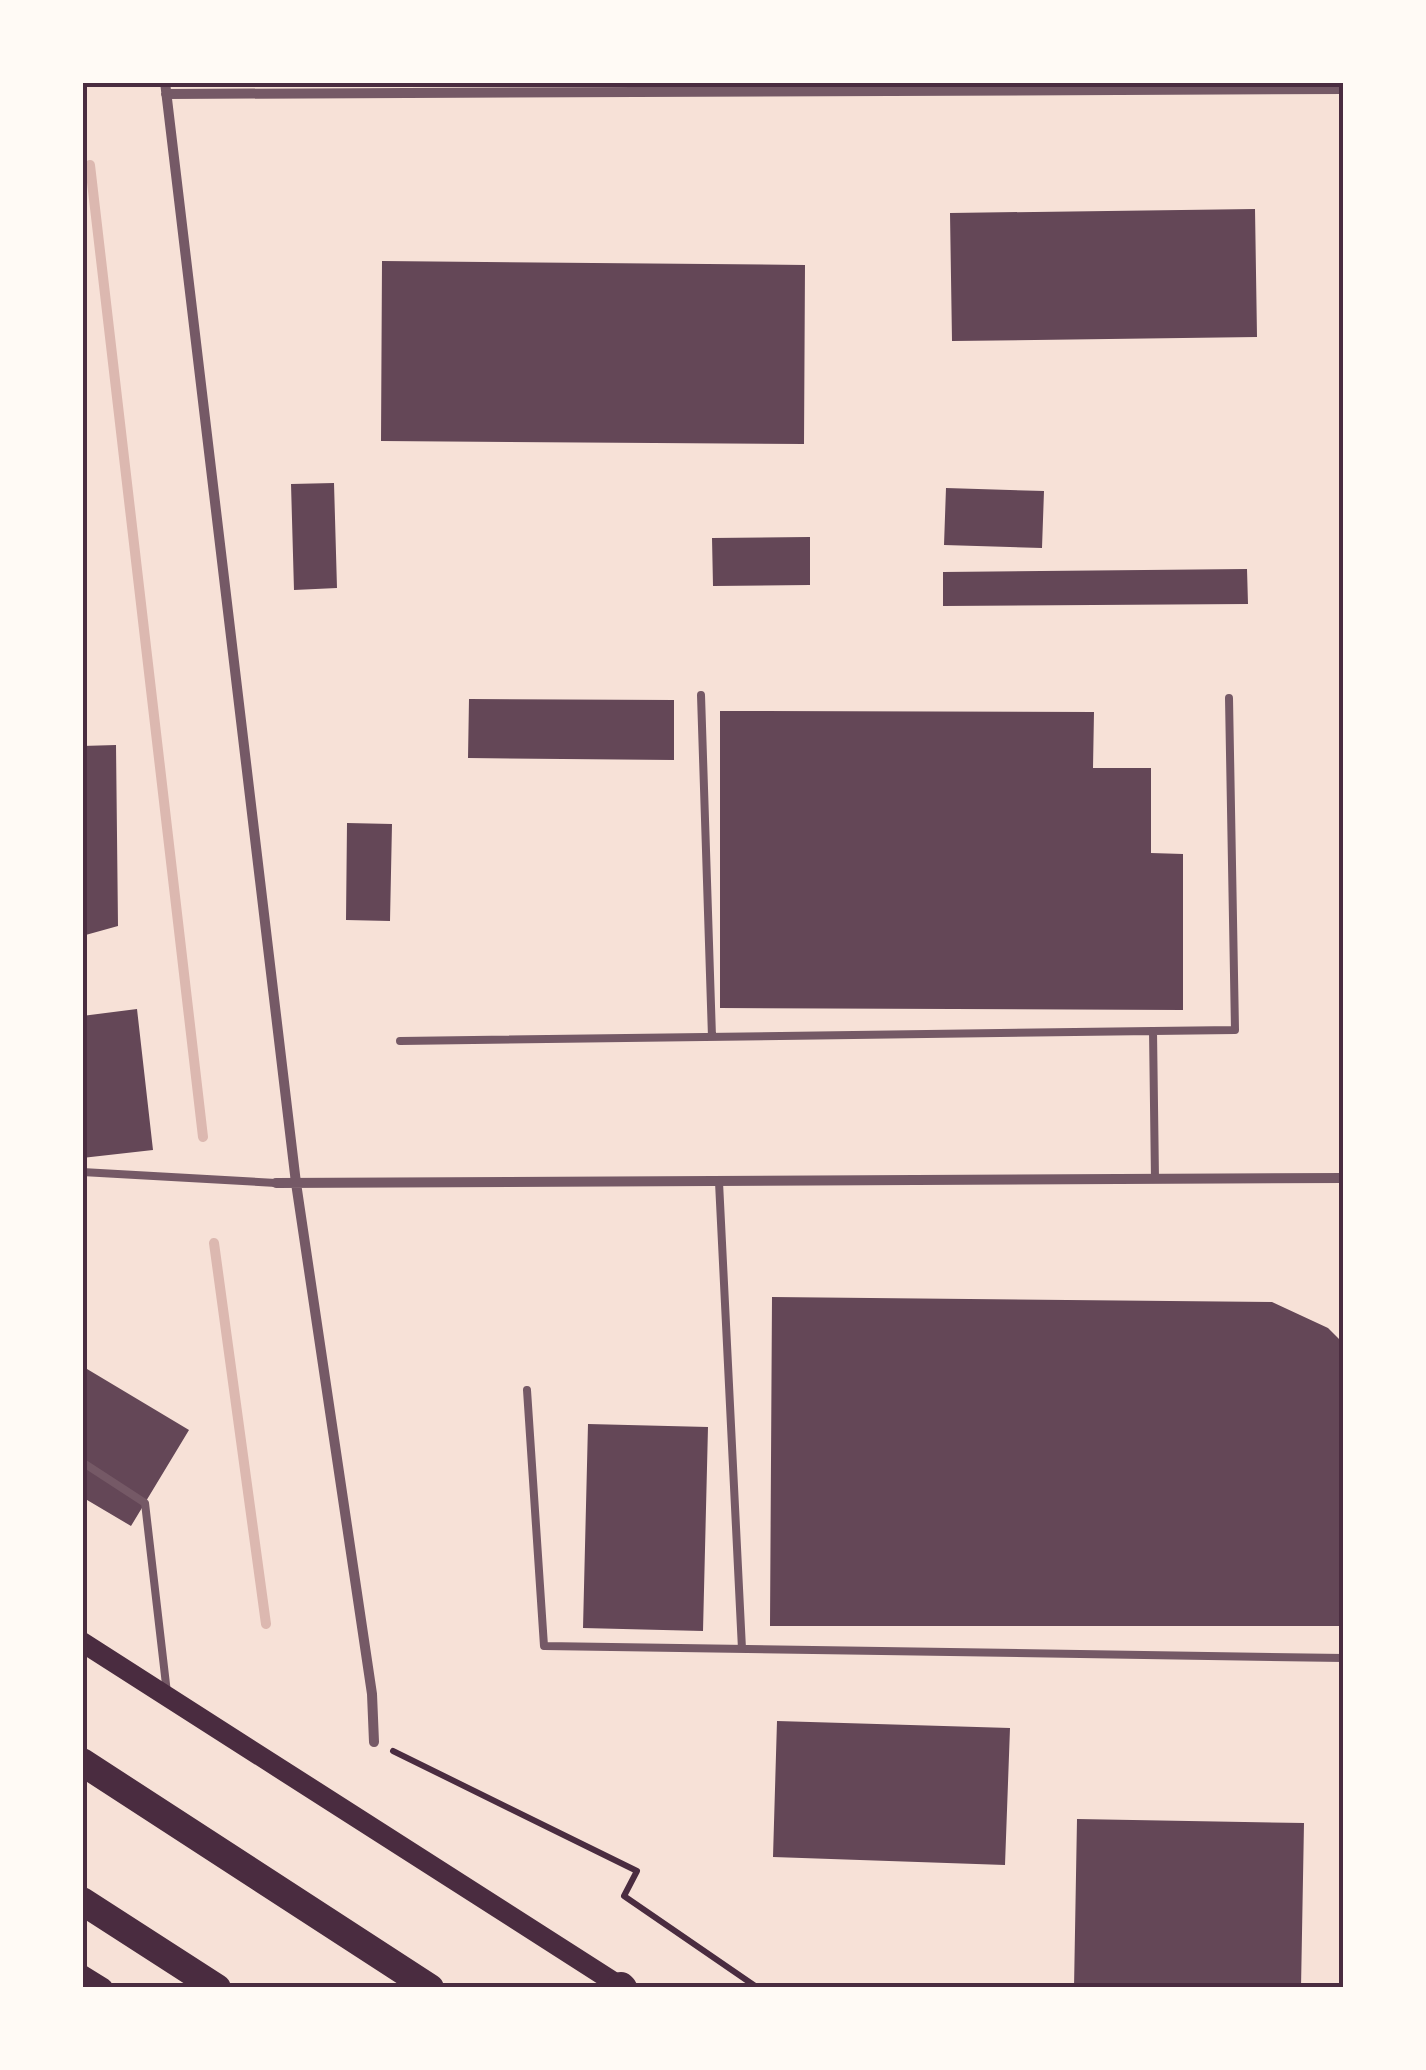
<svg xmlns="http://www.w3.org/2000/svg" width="1426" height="2070" viewBox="0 0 1426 2070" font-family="Ubuntu,sans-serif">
<rect width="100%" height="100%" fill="#f7e1d7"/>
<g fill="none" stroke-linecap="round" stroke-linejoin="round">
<path stroke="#dcb8b0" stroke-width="10" d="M90 165 203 1137
M214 1243 266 1624"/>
</g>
<path fill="#644757" d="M1255 209 1257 337 952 341 950 213Z
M382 261 805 265 804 444 381 441Z
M334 483 337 588 294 590 291 484Z
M946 488 1044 491 1042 548 944 545Z
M810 537V585L713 586 712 538Z
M1247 569 1248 604 943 606V572Z
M469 699 674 700V760L468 758Z
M720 711 1094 712 1093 768H1151V853L1183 854V1010L720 1008Z
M116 745 118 926 82 936V746Z
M347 823 392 824 390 921 346 920Z
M137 1009 153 1150 82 1158V1016Z
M772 1297 1272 1302 1328 1328 1344 1344V1626H770Z
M82 1366 189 1430 131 1526 82 1497Z
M588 1424 708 1427 703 1631 583 1628Z
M777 1721 1010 1728 1005 1865 773 1857Z
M1077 1819 1304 1823 1301 1988H1074Z"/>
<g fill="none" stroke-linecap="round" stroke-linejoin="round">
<path stroke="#4a2c40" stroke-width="6" d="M393 1751 637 1871 624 1896 758 1988"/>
<path stroke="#755966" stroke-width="8" d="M701 695 712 1037
M1153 1031 1235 1030 1229 698
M400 1041 1153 1031 1155 1179
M82 1172 276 1183
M719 1182 742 1649
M527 1390 544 1646 1344 1658
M82 1462 145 1503 167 1693"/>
<path stroke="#755966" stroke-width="10" d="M165 82 296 1183 372 1694 374 1742
M166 94 1344 89
M276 1183 1344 1178"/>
<path stroke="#4a2c40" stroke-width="20" d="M82 1642 623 1988
M82 1975 103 1988"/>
<path stroke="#4a2c40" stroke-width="28" d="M82 1762 430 1988
M82 1901 217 1988
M621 1986 623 1988"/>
</g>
<rect width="1426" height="2070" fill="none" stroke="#fffaf5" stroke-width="170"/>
<rect x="85" y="85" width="1256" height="1900" fill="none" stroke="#4a2c40" stroke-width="4"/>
</svg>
